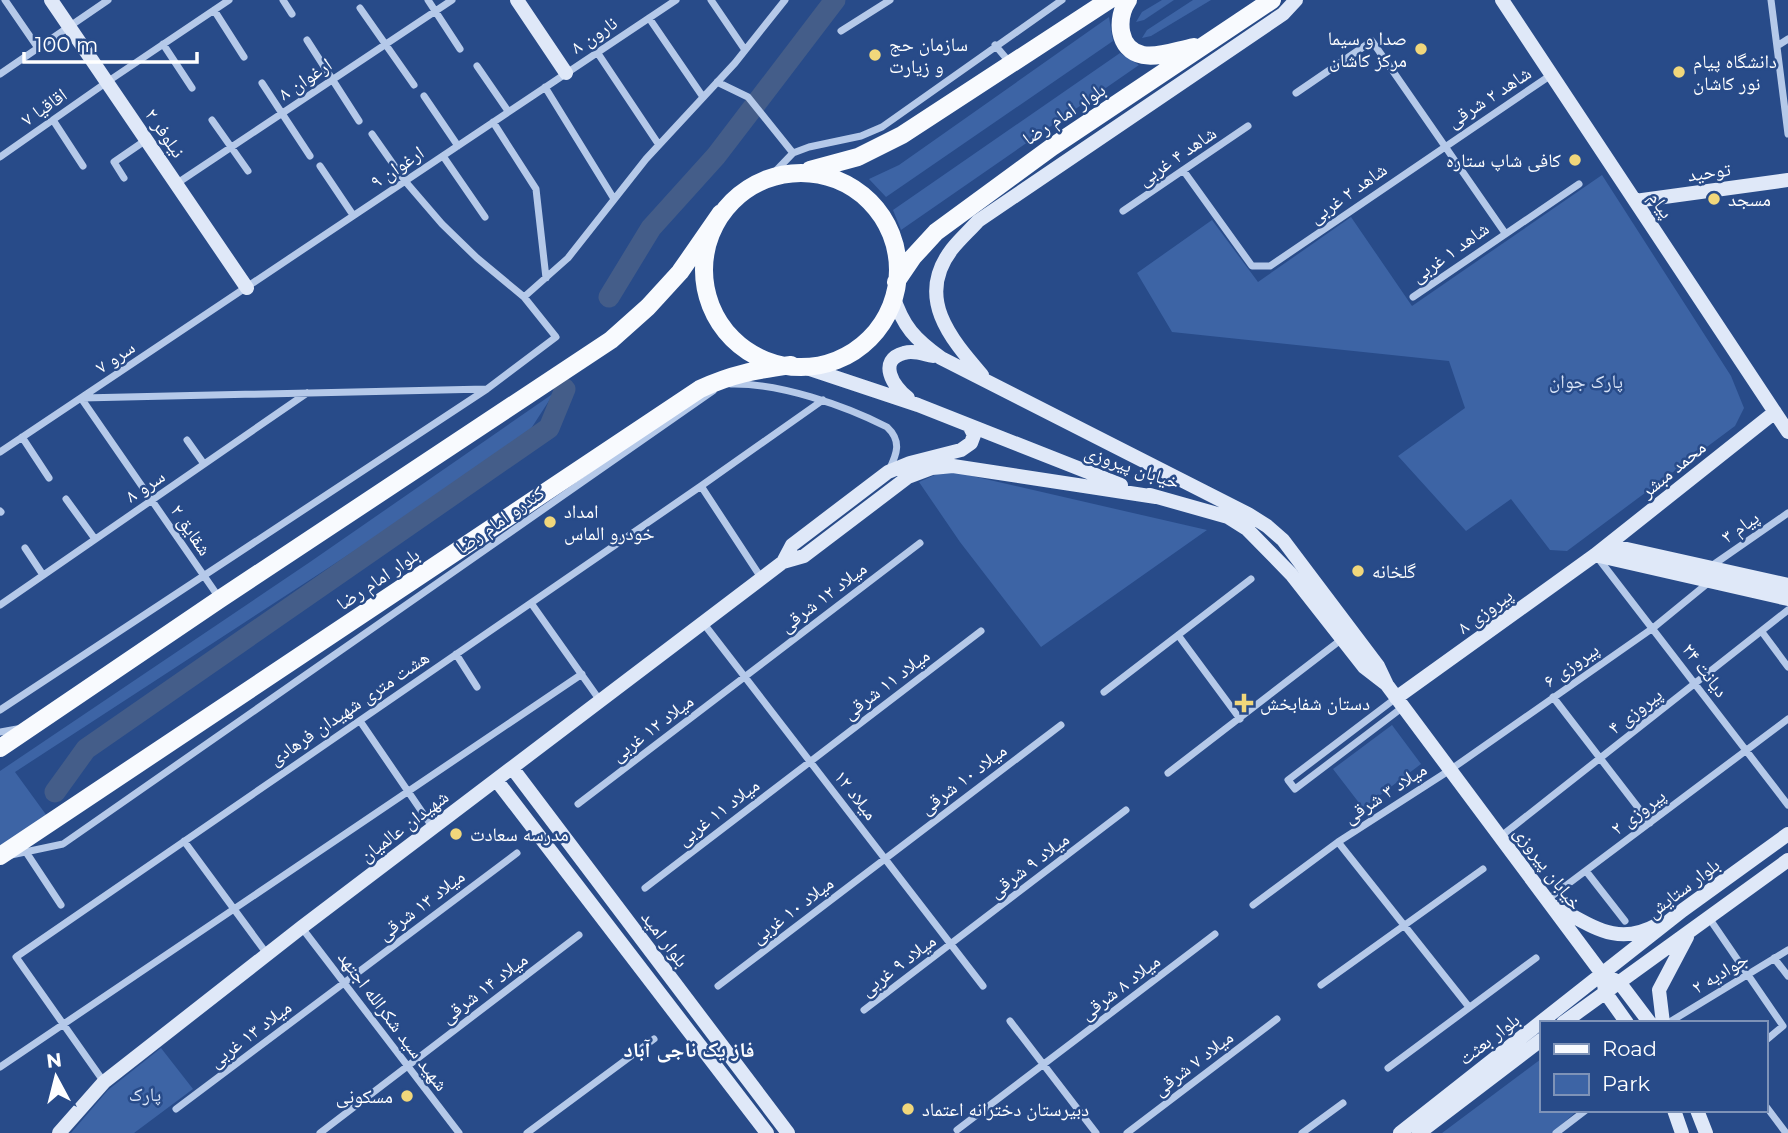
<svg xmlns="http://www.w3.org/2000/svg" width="1788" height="1133" viewBox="0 0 1788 1133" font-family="Montserrat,'Noto Naskh Arabic',sans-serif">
<rect width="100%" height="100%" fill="#284b89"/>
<path fill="#3d64a5" d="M1162 0H1174L1144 20 1136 22 1142 12Z
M1193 0H1211L1151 36 1142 38 1147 30Z
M1109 17 1113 41 886 197 869 179 899 165Z
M1120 53 1139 65 901 230 893 210Z
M1602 175 1731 376 1744 408 1735 426 1567 551 1550 550 1511 499 1466 531 1398 456 1465 408 1449 361 1172 332 1137 273 1212 220 1258 282 1351 217 1412 306Z
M554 393 523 441 15 772 47 816 0 847V771L310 562Z
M946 470 1207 530 1041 647 960 542 919 482Z
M1392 725 1421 764 1363 808 1333 769Z
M161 1048 193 1089 134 1133H71L108 1090Z
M1541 1059V1110H1578L1552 1133H1442Z"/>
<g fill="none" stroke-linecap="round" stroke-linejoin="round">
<path stroke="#445d89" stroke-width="21" d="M609 297 651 228 716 156 835 0
M55 792 86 749 549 428 565 389"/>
<path stroke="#b5c9e9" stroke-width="7" d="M5 0 38 48
M283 0 292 14
M428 0 460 49
M711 0 745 50
M1771 0 1788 134
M360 8 414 85
M214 10 244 57
M649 18 703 97
M841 31 890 0
M307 40 359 121
M163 44 192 88
M995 45 1011 64
M1777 46 1788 39
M597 52 659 145
M477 66 508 111
M0 74 108 0
M717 82 748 97 793 153
M262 83 310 156
M545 87 614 199
M1296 93 1372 41 1505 233
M424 96 458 146
M53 120 83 166
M212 120 248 171
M493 122 536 189 546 278
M443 156 485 217
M0 157 107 82 229 0
M320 166 353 215
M1183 170 1252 266H1270L1551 75
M124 178 114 162 146 140
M768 179 793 153 809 147 861 136 882 127 1062 0
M176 184 452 0
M1123 211 1248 126
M524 297 568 258 646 159 735 63 785 0
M1413 297 1579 184
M731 384C779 383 844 405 887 427 902 441 897 454 889 470
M81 398 220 599
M82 398 486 389
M22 437 49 478
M187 440 204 464
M0 452 676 0
M701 486 762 579
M66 499 95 539
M0 511 1 512
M25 548 43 575
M1598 558 1788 805
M1710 567 1788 513
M531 603 601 702
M0 605 307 393
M704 624 983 986
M1762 632 1788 667
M1178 635 1240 719
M456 654 477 687
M1104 692 1251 579
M1553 697 1650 823
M1396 698 1288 780 1295 789 1403 707
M0 710 487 389 556 337 524 297 477 258 442 224 405 181 372 134
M360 721 433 828
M0 732 17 729
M1168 773 1342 639
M578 804 920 543
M1500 837 1788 610
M184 841 267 954
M1338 842 1469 1007
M26 852 61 905
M11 855 63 844 713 391
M1586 871 1625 921
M645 888 981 631
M1548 899 1788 719
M1253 905 1338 842 1450 770 1653 628 1708 583
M1709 918 1783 1026 1765 1041
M302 928 459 1133
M1774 958 1788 976
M1321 985 1483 869
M718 986 1061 725
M864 1010 1126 810
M1010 1021 1096 1133
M1668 1023 1788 950
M0 1067 582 674
M1388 1068 1536 958
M104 1082 16 957 701 486 823 400
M1765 1105 1786 1133
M176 1109 517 853
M957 1130 1215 934
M320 1133 579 935
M527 1133 654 1039
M1127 1133 1277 1019
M1302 1133 1343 1103
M1556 1133 1586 1110"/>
<path stroke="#dfe8f8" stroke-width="14" d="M51 0 247 288
M517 0 566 73
M1502 0 1788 432
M1635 201 1788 180
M893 295C903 327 915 339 941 358L1248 514 1267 526 1283 540 1378 666 1387 685 1603 975 1619 982 1650 1023
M807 368 918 405 1121 485
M982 375C950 338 915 297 952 249 960 239 970 230 978 221L1283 14 1296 0
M908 398C893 387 877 360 904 353 914 350 923 354 933 356
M1150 495 1228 517 1247 529 1291 574 1364 667 1386 684
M1609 545 1788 585
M1595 555 1788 599
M783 562 792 545 888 472 910 463 961 450 971 443 974 435 970 427
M1396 698 1595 555 1775 412
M513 769 788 1133
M497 781 767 1133
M1556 907C1593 926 1617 947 1657 925
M1604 983 1605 992 1627 1023
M1563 1023 1788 860
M1663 1023 1659 990 1687 937
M1674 1110 1682 1133
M1697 1110 1706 1133
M59 1133 104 1082 302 927 783 562 804 556 908 477 932 468 953 466 1156 497
M1400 1133 1683 910 1788 834
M1419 1133 1541 1040"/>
<path stroke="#f8fafe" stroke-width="18" d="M1128 0C1116 18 1117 50 1143 55 1159 58 1178 50 1194 47
M810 170 858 157 902 135 1109 0
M704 270a97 97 0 1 1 194 0a97 97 0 1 1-194 0Z
M896 282 913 257 936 232 1052 147 1272 0
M0 748 220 599 611 340 648 307 680 272 721 213
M0 856 700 389C732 374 756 370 791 365"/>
</g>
<g fill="#f1d77b" stroke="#284b89" stroke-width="2.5">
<circle cx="1421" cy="49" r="7"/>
<circle cx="875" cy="55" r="7"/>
<circle cx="1679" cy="72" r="7"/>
<circle cx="1575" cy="160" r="7"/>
<circle cx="1714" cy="199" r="7"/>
<circle cx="550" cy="522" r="7"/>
<circle cx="1358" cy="571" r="7"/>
<path d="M1240.5 692.5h7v7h7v7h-7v7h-7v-7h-7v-7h7z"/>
<circle cx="456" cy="834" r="7"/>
<circle cx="407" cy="1096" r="7"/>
<circle cx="908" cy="1109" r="7"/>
</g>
<g text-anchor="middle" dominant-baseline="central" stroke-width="5" stroke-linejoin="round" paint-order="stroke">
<g font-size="19" fill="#fff" stroke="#284b89">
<text transform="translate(594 35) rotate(-34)">نارون ۸</text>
<text transform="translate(305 79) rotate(-34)">ارغوان ۸</text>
<text transform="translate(1489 97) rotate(-33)">شاهد ۲ شرقی</text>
<text transform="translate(44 107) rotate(-35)">اقاقیا ۷</text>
<text transform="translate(1064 114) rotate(-34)">بلوار امام رضا</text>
<text transform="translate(165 133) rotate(56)">نیلوفر ۲</text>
<text transform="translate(1177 156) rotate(-34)">شاهد ۴ غربی</text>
<text transform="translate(397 167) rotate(-34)">ارغوان ۹</text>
<text transform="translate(1709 172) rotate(-8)">توحید</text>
<text transform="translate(1348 193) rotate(-35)">شاهد ۲ غربی</text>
<text transform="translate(1661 205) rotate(56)">پیام</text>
<text transform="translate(1450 252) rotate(-35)">شاهد ۱ غربی</text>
<text transform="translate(115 357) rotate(-34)">سرو ۷</text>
<text transform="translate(1132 467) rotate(19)">خیابان پیروزی</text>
<text transform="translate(1673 469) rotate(-39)">محمد مبشر</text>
<text transform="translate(145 486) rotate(-34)">سرو ۸</text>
<text transform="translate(500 520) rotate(-35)">کندرو امام رضا</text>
<text transform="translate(1740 527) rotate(-35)">پیام ۳</text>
<text transform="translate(191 530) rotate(56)">شقایق ۲</text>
<text transform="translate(378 579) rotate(-34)">بلوار امام رضا</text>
<text transform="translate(823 597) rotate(-37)">میلاد ۱۲ شرقی</text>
<text transform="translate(1485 611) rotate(-36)">پیروزی ۸</text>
<text transform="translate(1571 665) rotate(-35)">پیروزی ۶</text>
<text transform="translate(1705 670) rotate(53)">دیانت ۲۴</text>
<text transform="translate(886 684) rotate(-37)">میلاد ۱۱ شرقی</text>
<text transform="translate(349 708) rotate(-34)">هشت متری شهیدان فرهادی</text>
<text transform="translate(1635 711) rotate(-38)">پیروزی ۴</text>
<text transform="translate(652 728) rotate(-37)">میلاد ۱۲ غربی</text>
<text transform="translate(963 779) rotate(-37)">میلاد ۱۰ شرقی</text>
<text transform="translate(1385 793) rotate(-33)">میلاد ۳ شرقی</text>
<text transform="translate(856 795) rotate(52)">میلاد ۱۲</text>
<text transform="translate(718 812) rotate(-37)">میلاد ۱۱ غربی</text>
<text transform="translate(1638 812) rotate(-37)">پیروزی ۲</text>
<text transform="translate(404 826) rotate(-37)">شهیدان عالمیان</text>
<text transform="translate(1029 865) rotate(-37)">میلاد ۹ شرقی</text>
<text transform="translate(1548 868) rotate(53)">خیابان پیروزی</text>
<text transform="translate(1683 888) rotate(-37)">بلوار ستایش</text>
<text transform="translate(421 905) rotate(-37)">میلاد ۱۳ شرقی</text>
<text transform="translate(792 910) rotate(-37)">میلاد ۱۰ غربی</text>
<text transform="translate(665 939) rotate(53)">بلوار امید</text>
<text transform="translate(898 965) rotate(-37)">میلاد ۹ غربی</text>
<text transform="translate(1720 973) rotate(-31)">جوادیه ۲</text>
<text transform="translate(1120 987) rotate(-37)">میلاد ۸ شرقی</text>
<text transform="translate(484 988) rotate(-37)">میلاد ۱۴ شرقی</text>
<text transform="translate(393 1021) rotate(53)">شهید سید شکرالله اجتهد</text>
<text transform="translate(250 1034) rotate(-37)">میلاد ۱۳ غربی</text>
<text transform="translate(1489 1039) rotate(-38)">بلوار بعثت</text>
<text transform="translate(1193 1063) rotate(-37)">میلاد ۷ شرقی</text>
</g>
<g font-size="19" fill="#fff" stroke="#284b89" text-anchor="start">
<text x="1407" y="38" text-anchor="end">صدا و سیما<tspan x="1407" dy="22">مرکز کاشان</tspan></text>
<text x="889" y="44">سازمان حج<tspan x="889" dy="22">و زیارت</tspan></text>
<text x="1693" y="61">دانشگاه پیام<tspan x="1693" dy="22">نور کاشان</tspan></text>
<text x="1561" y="160" text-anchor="end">کافی شاپ ستاره</text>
<text x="1728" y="199">مسجد</text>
<text x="564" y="511">امداد<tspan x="564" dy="22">خودرو الماس</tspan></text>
<text x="1372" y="571">گلخانه</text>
<text x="1260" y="703">دستان شفابخش</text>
<text x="470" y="834">مدرسه سعادت</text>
<text x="393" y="1096" text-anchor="end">مسکونی</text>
<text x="922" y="1109">دبیرستان دخترانه اعتماد</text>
</g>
<g font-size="19" fill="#d9e4f7" stroke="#284b89">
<text x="1586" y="381">پارک جوان</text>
<text x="145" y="1094">پارک</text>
</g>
<g font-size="21" font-weight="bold" fill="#fff" stroke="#284b89">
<text x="689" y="1049">فاز یک ناجی آباد</text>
</g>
</g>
<rect x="1540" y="1021" width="228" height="91" fill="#284b89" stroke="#7e93b8" stroke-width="2"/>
<rect x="1554" y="1044" width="35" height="10" fill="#f8fafe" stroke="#7e93b8" stroke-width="2"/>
<text x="1602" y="1056" font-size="21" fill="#ffffff">Road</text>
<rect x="1554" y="1074" width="35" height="21" fill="#3d64a5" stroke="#7e93b8" stroke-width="2"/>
<text x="1602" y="1091" font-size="21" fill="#ffffff">Park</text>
<g transform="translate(56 1077) rotate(353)" stroke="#284b89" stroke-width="5" paint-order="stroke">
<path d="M0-5L12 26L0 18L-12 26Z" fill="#ffffff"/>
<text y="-10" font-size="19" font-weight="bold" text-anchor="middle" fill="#ffffff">N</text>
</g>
<path d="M24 52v10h173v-10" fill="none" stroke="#ffffff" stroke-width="3.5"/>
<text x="35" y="52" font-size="21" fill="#ffffff" stroke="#284b89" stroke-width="5" paint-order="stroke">100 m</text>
</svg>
